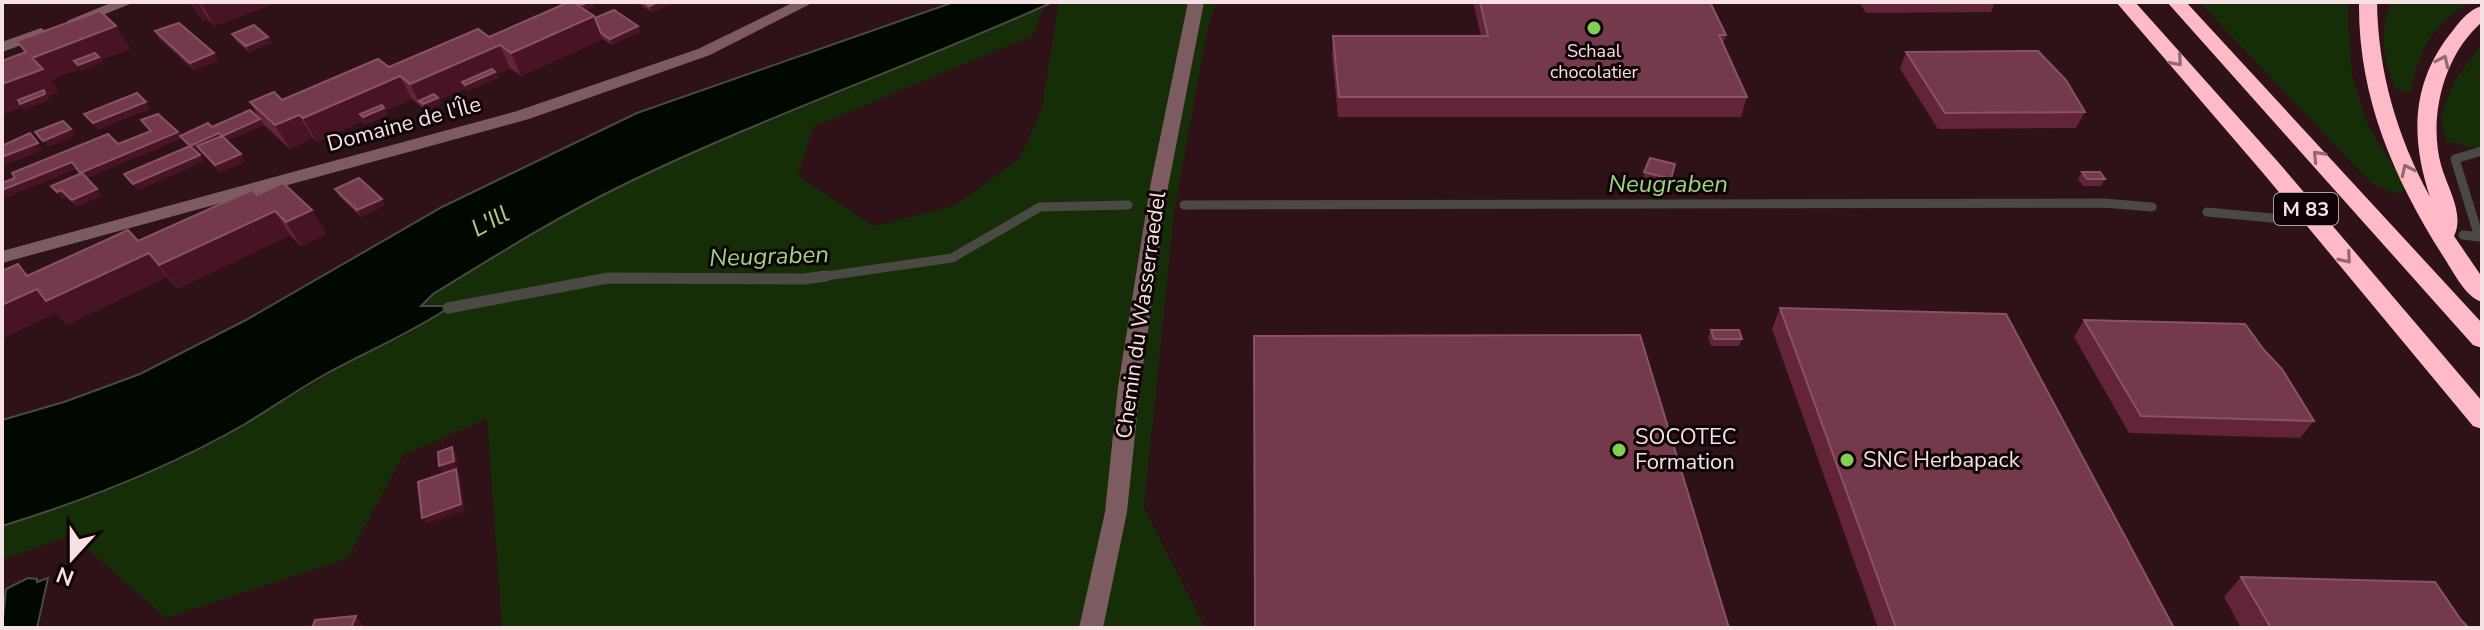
<svg xmlns="http://www.w3.org/2000/svg" width="2484" height="630" viewBox="0 0 2484 630" font-family="'Nunito Sans',sans-serif">
<rect width="100%" height="100%" fill="#2e1218"/>
<path fill="#162e07" d="M1059 2H1217L1208 26 1174 212 1144 508 1205 628H502L487 419 403 455 348 558 166 618 71 535 2 560V526L50 511 175 458 244 425 364 353 409 334 447 306H420L433 294C495 256 556 218 622 186 760 118 906 69 1045 5L1032 36 813 127 798 176 874 226 956 205 1020 158 1042 108Z
M2199 2H2347L2352 75 2368 126 2407 188 2398 194 2372 184Z
M2391 2H2470C2432 25 2419 49 2411 93L2396 89C2382 55 2379 37 2391 2Z
M2482 43V151L2446 141 2441 115 2454 82Z"/>
<path fill="#000800" stroke="#4a4944" stroke-width="2" d="M954 2H1053C911 66 763 117 623 185 557 217 495 256 433 294L421 306H447L448 308C408 335 365 352 324 375 297 390 272 408 245 424 172 466 83 501 2 526V420L64 402 140 374 246 320 442 207 637 113Z
M28 578 37 579V582L48 578 37 628H2L6 589Z"/>
<g fill="none" stroke-linecap="round" stroke-linejoin="round">
<path stroke="#4a4944" stroke-width="9" d="M1184 205 2104 203 2152 207
M2207 212 2272 218
M2463 235 2479 237 2455 159 2482 151
M812 278 952 258 1040 207 1128 205"/>
<path stroke="#4a4944" stroke-width="11" d="M448 308 608 278 804 279 826 276"/>
<path fill="#7d5c61" fill-rule="evenodd" d="M113 2H135L80 24H70L67 21Z
M794 2H814L710 55 529 119 2 263V251L517 111 698 49Z
M1188 2H1204L1168 187 1140 387 1127 512 1103 628H1079L1105 512 1118 387 1150 187Z
M41 28 49 33 47 36 2 52V42Z"/>
<path fill="#febbc7" fill-rule="evenodd" d="M2116 2H2135L2279 163 2482 401V429L2473 426 2263 173Z
M2167 2H2186L2482 323V348L2473 345Z
M2359 2H2377C2378 72 2397 136 2430 197 2410 136 2411 81 2454 29 2461 20 2470 9 2482 6V22C2444 55 2428 116 2441 165 2447 187 2465 214 2454 236L2482 277V302C2465 297 2453 271 2443 256 2393 177 2358 96 2359 2Z"/>
</g>
<path fill="#642437" d="M190 2H278L214 26 208 19 203 21Z
M558 2H593L595 7 586 10 594 16 595 18 638 26 640 32 612 45 603 39 521 76 510 68 496 74 498 78 468 91 465 88 439 100 441 104 426 111 412 99 385 111 387 115 366 124 363 121 317 142 313 138 290 149 264 125 227 141 245 161 220 172 199 150 196 151 204 161 138 190 124 174 189 146 182 138 87 178 102 196 77 206 66 197 62 198 51 186 81 174 76 169 2 199V183L118 144 150 131 141 120 180 135 212 127 260 119 250 102 282 100 489 37 562 5Z
M636 2H670L671 4 652 12Z
M1473 2H1710L1726 35 1723 45 1747 97 1741 117H1338L1332 55 1333 36H1481Z
M1859 2H1995L1991 12 1866 13Z
M155 31 214 53 218 60 194 70 159 38Z
M232 34 268 37 272 43 249 52 235 40Z
M1906 52 2085 112 2076 128 1938 129 1900 69Z
M1650 158 1675 164 1669 185 1643 178Z
M2082 172 2105 179 2101 186H2083L2078 179Z
M335 189 385 205 361 217 339 196Z
M257 195 312 210 326 234 301 246 290 235 177 289 167 277 66 325 28 276 138 241Z
M1780 308 2174 628H1878L1772 329Z
M2084 320 2314 421 2300 438 2129 433 2074 337Z
M1711 330 1742 339 1739 346H1711L1708 337Z
M2241 577 2469 628H2241L2224 597Z"/>
<path fill="#481423" d="M191 2H198L208 19 203 21Z
M204 2H278L214 26 201 3Z
M589 2H593L595 7 575 15 573 9Z
M658 2H670L671 4 652 12 649 6Z
M594 16 603 39 521 76 511 53Z
M116 26 131 49 102 60 103 63 82 71 74 61 80 69 51 80 59 92 48 96 50 100 25 110 22 107 2 115V84L32 58Z
M638 26 640 32 612 45 610 39Z
M268 37 272 43 249 52 246 46Z
M500 45 510 68 496 74 498 78 468 91 465 85 462 82 465 88 439 100 441 104 426 111 423 104 419 101 422 108 410 84Z
M214 53 218 60 194 70 190 63Z
M400 76 412 99 385 111 387 115 366 124 360 114 363 121 317 142 303 118Z
M146 102 150 109 98 130 93 123Z
M299 115 313 138 290 149 275 125Z
M260 119 264 125 226 142 222 136Z
M71 129 76 136 48 147 43 141Z
M178 132 182 138 85 179 80 173Z
M219 133 223 140 197 146 199 150 195 152 190 146Z
M38 143 43 150 2 166V157Z
M241 154 245 161 220 172 215 165Z
M200 155 204 161 138 190 133 184Z
M72 162 76 169 2 199V190Z
M97 189 102 196 77 206 72 200Z
M61 190 66 197 62 198 57 192Z
M382 199 385 205 361 217 357 210Z
M312 210 326 234 301 246 286 222Z
M275 211 290 235 177 289 159 265Z
M149 253 167 277 66 325 56 313 2 339V305L37 289Z
M452 447 456 454 458 467 443 473 439 466Z
M456 469 460 476 465 511 426 524 422 518Z
M356 616 365 628H351Z"/>
<path fill="#74394a" stroke="#885362" stroke-width="2" d="M569 2H573L594 16 511 53 500 45 410 84 400 76 303 118 299 115 275 125 250 102 274 92 282 100 378 59 389 67 478 29 489 37Z
M573 2H589L579 6Z
M643 2H658L649 6Z
M1480 2H1710L1726 35H1719L1747 97H1339L1333 36H1488Z
M614 10 638 26 610 39 601 33 595 18Z
M100 11 116 26 32 58 43 69 2 84V61L26 52 17 41Z
M179 23 214 53 190 63 155 31Z
M254 25 268 37 246 46 232 34Z
M2038 51 2066 80 2085 112 1945 113 1906 52Z
M95 53 99 57 78 65 74 61Z
M492 69 495 72 465 85 462 82Z
M44 90 45 94 20 104 18 100Z
M137 93 146 102 93 123 84 114Z
M434 94 438 98 423 104 419 101Z
M382 105 384 108 363 117 360 114Z
M250 110 260 119 222 136 241 154 215 165 197 146 222 136 219 133 190 146 180 136 208 123 212 127Z
M158 114 178 132 80 173 72 162 2 190V183L15 178 12 173 108 134 118 144 151 131 141 120Z
M63 121 71 129 43 141 35 132Z
M30 133 38 143 2 157V146Z
M190 146 200 155 133 184 124 174Z
M1650 158 1675 164 1671 179 1644 172Z
M2082 172H2100L2105 179H2087Z
M82 173 97 189 72 200 61 190 57 192 51 186Z
M359 178 382 199 357 210 335 189Z
M283 183 312 210 286 222 275 211 159 265 149 253 46 301 37 289 2 305V271L18 264 27 276 128 230 138 241 252 190 257 195Z
M1780 308 2006 314 2174 628H1896Z
M2084 320 2245 324 2264 350 2282 369 2314 421 2141 416Z
M1711 330H1739L1742 339H1714Z
M1640 335 1729 628H1255L1254 336Z
M452 447 454 461 439 466 438 452Z
M456 469 461 504 422 518 418 482Z
M2241 577 2435 582 2461 620 2469 628H2271Z
M356 616 351 628H312L315 620Z"/>
<defs><path id="oneway-chevron" d="M-2-3.5L2.5 0L-2 3.5" fill="none" stroke-width="1.6" stroke-linecap="round" stroke-linejoin="round" transform="scale(2)"/></defs>
<g stroke="#926970">
<use href="#oneway-chevron" transform="translate(2177 61) rotate(49)"/>
<use href="#oneway-chevron" transform="translate(2443 61) rotate(-65)"/>
<use href="#oneway-chevron" transform="translate(2318 156) rotate(-133)"/>
<use href="#oneway-chevron" transform="translate(2407 170) rotate(-115)"/>
<use href="#oneway-chevron" transform="translate(2346 258) rotate(50)"/>
</g>
<g fill="#82d050" stroke="#0e0405" stroke-width="3">
<circle cx="1594" cy="28" r="8"/>
<circle cx="1619" cy="450" r="8"/>
<circle cx="1847" cy="460" r="8"/>
</g>
<g text-anchor="middle" dominant-baseline="central" stroke-width="6" stroke-linejoin="round" paint-order="stroke">
<g font-size="18" fill="#f6e1e4" stroke="#0e0405">
<text x="1594" y="51">Schaal<tspan x="1594" dy="21">chocolatier</tspan></text>
</g>
<rect fill="#0e0405" stroke="#b09fa1" stroke-width="2" x="2274" y="193" width="64" height="32" rx="6"/>
<g font-size="20" font-weight="bold" fill="#f6e1e4">
<text x="2306" y="209">M 83</text>
</g>
<g font-size="22" fill="#f6e1e4" stroke="#0e0405">
<text transform="translate(404 124) rotate(-15)">Domaine de l'Île</text>
<text transform="translate(1141 315) rotate(-82)">Chemin du Wasserraedel</text>
</g>
<g font-size="22" fill="#f6e1e4" stroke="#0e0405" text-anchor="start">
<text x="1635" y="437">SOCOTEC<tspan x="1635" dy="25">Formation</tspan></text>
<text x="1863" y="460">SNC Herbapack</text>
</g>
<g font-size="24" font-style="italic" fill="#9ed67f" stroke="#0e0405">
<text x="1668" y="184">Neugraben</text>
<text transform="translate(490 221) rotate(-28)">L'Ill</text>
<text transform="translate(769 256) rotate(-2)">Neugraben</text>
</g>
</g>
<rect width="2484" height="630" fill="none" stroke="#f6e1e4" stroke-width="8"/>
<g transform="translate(72 558) rotate(201)" stroke="#0e0405" stroke-width="6" paint-order="stroke">
<path d="M0-6L14 30L0 20L-14 30Z" fill="#f6e1e4"/>
<text y="-12" font-size="22" font-weight="bold" text-anchor="middle" fill="#f6e1e4">N</text>
</g>
</svg>
